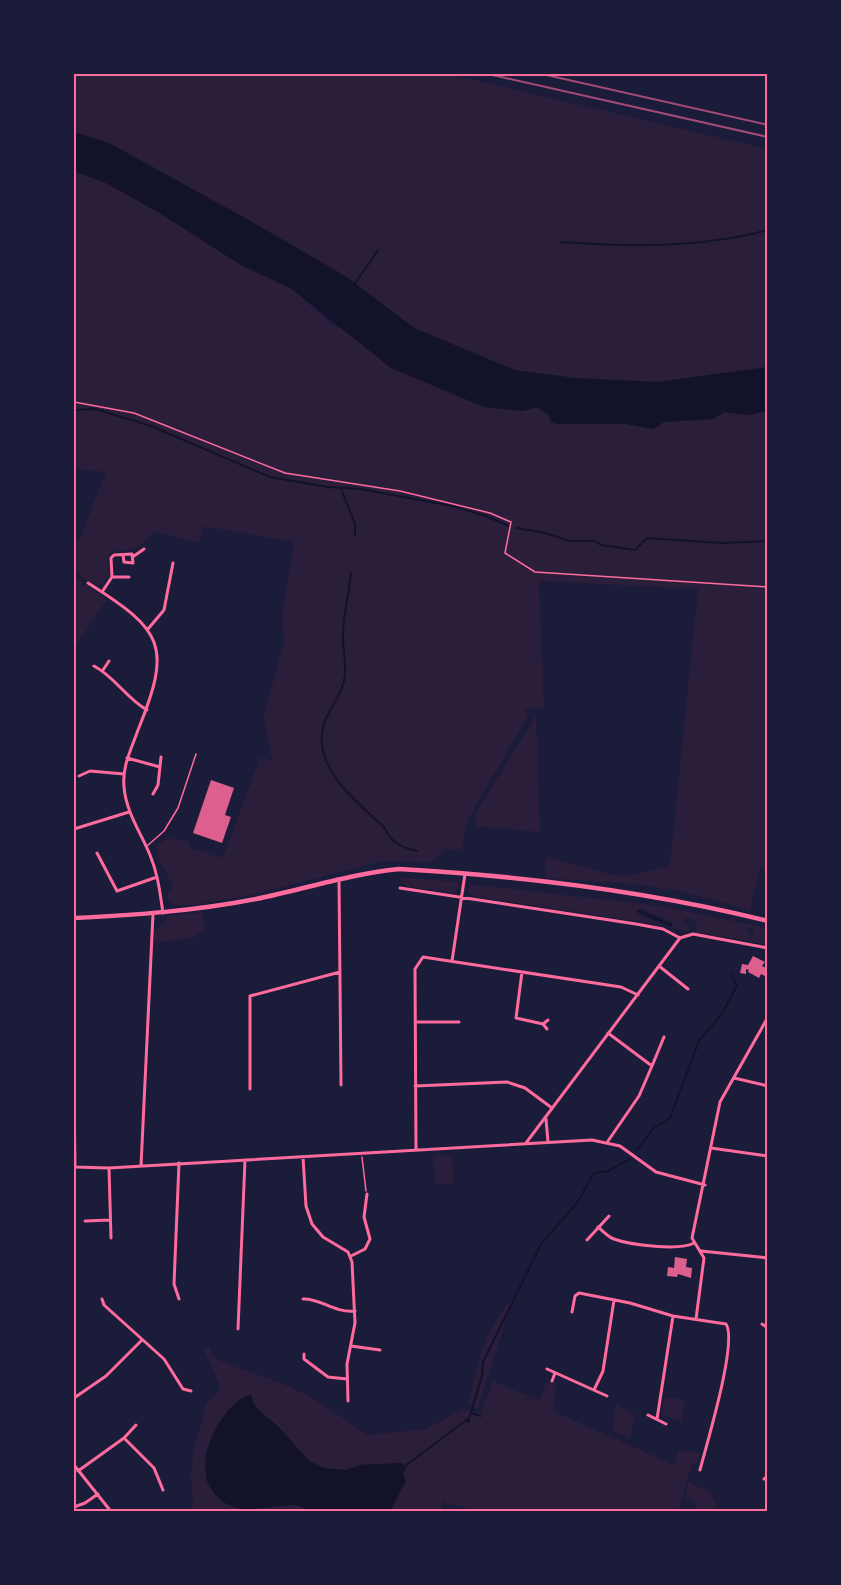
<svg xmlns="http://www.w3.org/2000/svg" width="841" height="1585" viewBox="0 0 841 1585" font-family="Jost,sans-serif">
<rect width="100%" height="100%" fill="#1b1b3a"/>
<path fill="#2a1e3b" d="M74 74H448L767 149V367L657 382 575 378 514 370 414 328 345 276 252 222 109 143 74 132Z
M74 171 106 183 158 212 241 265 292 289 332 324 523 411 536 407 549 414 551 422 557 424H625L653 429 664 422 713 419 724 412 749 415 767 411 768 870 760 868 750 910 668 888V890L635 884 545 878 546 856 612 875 628 876 670 866 698 589 539 581 544 709 525 708 527 718 468 819 461 850 443 849 436 860 430 863 383 861 247 896 193 905H173L166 896 173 887 158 856 157 845 168 838 189 842V848L223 858 260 758 272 760 264 715 284 642 282 617 294 542 203 526 200 543 156 532 152 533C140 549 132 551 113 551L108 558 109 576 101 584 94 585 74 571V539L80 538 106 472 74 469Z
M74 576 107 600 74 648Z
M536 715 540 832 476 826V813Z
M400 877 457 882 460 886 453 893 405 886Z
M469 884 661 906 767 928V945L750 942 754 929 749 927 746 932 750 933 749 941 695 932 696 920 685 918 684 923 691 927 690 931 673 928 672 922 640 908 636 912 639 915 666 926 472 896 468 890Z
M203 912 205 932 196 934V937L154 943V932L169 916Z
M452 1155 454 1184 435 1185 433 1156Z
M513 1297 478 1408 468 1405C479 1359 481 1335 513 1297Z
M209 1347 213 1357C239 1370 267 1376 292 1388 319 1400 343 1418 367 1435L426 1429 463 1409 481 1413 493 1381 539 1400 547 1382 556 1386 553 1411 674 1465 678 1450 700 1453 698 1462 693 1463C685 1480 684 1495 678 1511L476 1512 443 1501 440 1511H390L400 1492 396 1463C385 1465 375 1463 364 1464 353 1466 345 1472 332 1470 298 1465 273 1416 244 1397 214 1416 206 1449 206 1482L226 1504 259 1508 296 1505 310 1511 191 1512 193 1501 191 1475 194 1444 204 1417 205 1405 219 1391V1383L204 1350Z
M664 1397 685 1400 681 1421 662 1415Z
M616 1405 634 1413 630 1438 612 1431Z
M688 1482 710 1492 717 1505 715 1511H694L697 1504 685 1498Z"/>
<path fill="#12122b" d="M74 132 109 143 252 222 345 276 414 328 514 370 575 378 657 382 767 367V411L749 415 724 412 713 419 664 422 653 429 625 424H557L551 422 548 414 536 407 523 411 484 407 391 368 292 289 241 265 158 212 106 183 74 171Z
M249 1395 252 1396 253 1403 260 1412 277 1425 309 1461 324 1468 346 1470 361 1465 402 1463 406 1469 403 1473 406 1481 390 1511C370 1512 330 1516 311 1512 306 1510 302 1505 295 1505 278 1504 261 1510 244 1509 211 1506 198 1473 209 1444 215 1427 231 1401 249 1395Z"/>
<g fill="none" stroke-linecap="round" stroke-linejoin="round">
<path stroke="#12122b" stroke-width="2" d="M560 242C628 247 702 248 768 230
M354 285 378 250
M74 410 95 409 151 426 270 477 328 487 361 489 452 506 483 515 509 526
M341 489 355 524V536
M517 528 545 533 570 541H595L601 545 635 550 647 538 721 543 768 541
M351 573C349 593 344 613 343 632 342 646 346 660 345 674 344 693 330 706 324 724 311 766 355 801 382 825 386 828 386 832 389 836 395 844 407 849 417 851
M638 911 671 925
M637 1150 653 1129 670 1118 699 1041 722 1014 737 985 731 975
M471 1413 481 1416
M468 1422 482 1376 483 1362 541 1244 577 1203 594 1173 608 1171 630 1159
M404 1467 469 1418"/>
</g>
<path fill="#dd5f8e" d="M211 780 234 788 225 815 231 817 222 843 193 833Z
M753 956 765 962 762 966 768 969 765 976 761 974 759 978 748 972 749 970 746 969V974L740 973 742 964 748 965Z
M675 1257 687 1259 686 1267 692 1268 691 1278 678 1274 677 1277 667 1276 668 1267 674 1268Z"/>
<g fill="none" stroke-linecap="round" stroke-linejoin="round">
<path stroke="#ff6b9d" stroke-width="1.5" d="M74 402 134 413 285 473 400 491 490 513 511 522 505 553 535 572 768 587
M362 1157 366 1191"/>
<path stroke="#ff6b9d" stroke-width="1.5" d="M147 846 164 831 178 808 196 754"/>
<path stroke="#ff6b9d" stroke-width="3" d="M134 556 144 549
M112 577H129
M88 583C164 631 172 646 138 730 131 750 122 766 124 787 126 812 141 833 150 855 158 874 160 893 163 913
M102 592 112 577 111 558 114 555 132 554 133 563 124 562 123 555
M148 629 164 610 173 563
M94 666C115 677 126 698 147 710
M103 670 109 661
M127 758 160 767
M79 776 90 771 124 774
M153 794 158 785 161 757
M74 829 129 812
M97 853 117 891 157 877
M339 879 341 1085
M400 888 636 924 663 929 680 938
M680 938 693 934 768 948
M452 961 465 874
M659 966 688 989
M522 972 516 1018 543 1024 547 1029
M415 1022H459
M543 1024 548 1020
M608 1033 652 1066 639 1096 608 1141
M652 1066 664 1037
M734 1078 768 1086
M415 1086 507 1082 525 1088 552 1108
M250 1089V996L340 972
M74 1094 75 1167
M546 1119 548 1142
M526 1143 680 938
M711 1148 768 1156
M416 1150 415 969 423 957 621 987 638 995
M303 1157 306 1206 312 1224 323 1237 348 1252 352 1262 355 1323 347 1364 348 1401
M141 1166 153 914
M74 1167 109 1168 592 1140 620 1146 656 1172 705 1185
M109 1168 111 1238
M85 1221 110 1220
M598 1227C603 1231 608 1237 614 1239 630 1245 680 1251 694 1243
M587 1240 609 1216
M701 1251 768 1258
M351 1256 365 1249 370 1239 364 1217 367 1194
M102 1299 104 1305 164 1359 183 1389 191 1391
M179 1299 174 1284 179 1163
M303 1299C321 1298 333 1313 355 1311
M572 1312 575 1296 579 1293 630 1303 673 1316 726 1324C738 1342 706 1446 700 1470
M696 1319 704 1258 692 1238 720 1102 768 1017
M762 1324 768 1328
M238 1329 245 1160
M351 1346 380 1350
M304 1354V1359L328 1377 347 1379
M547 1369 607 1396
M552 1381 555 1373
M594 1390 603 1371 614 1300
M74 1398 106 1376 141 1341
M648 1415 666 1424
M657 1419 673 1316
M124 1438 154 1468 163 1490
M74 1465 109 1509
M78 1471 124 1438 136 1425
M764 1479 768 1476
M74 1507 85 1503 98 1494"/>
<path stroke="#ff6b9d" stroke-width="4.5" d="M74 918C135 915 195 911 256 899 304 889 350 874 399 869 523 876 648 891 768 921"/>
<path stroke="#a44b75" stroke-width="2" d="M488 74 768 137
M542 74 768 125"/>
</g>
<rect width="841" height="1585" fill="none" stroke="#1b1b3a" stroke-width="150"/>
<rect x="75" y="75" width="691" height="1435" fill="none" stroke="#ff6b9d" stroke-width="2"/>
</svg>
